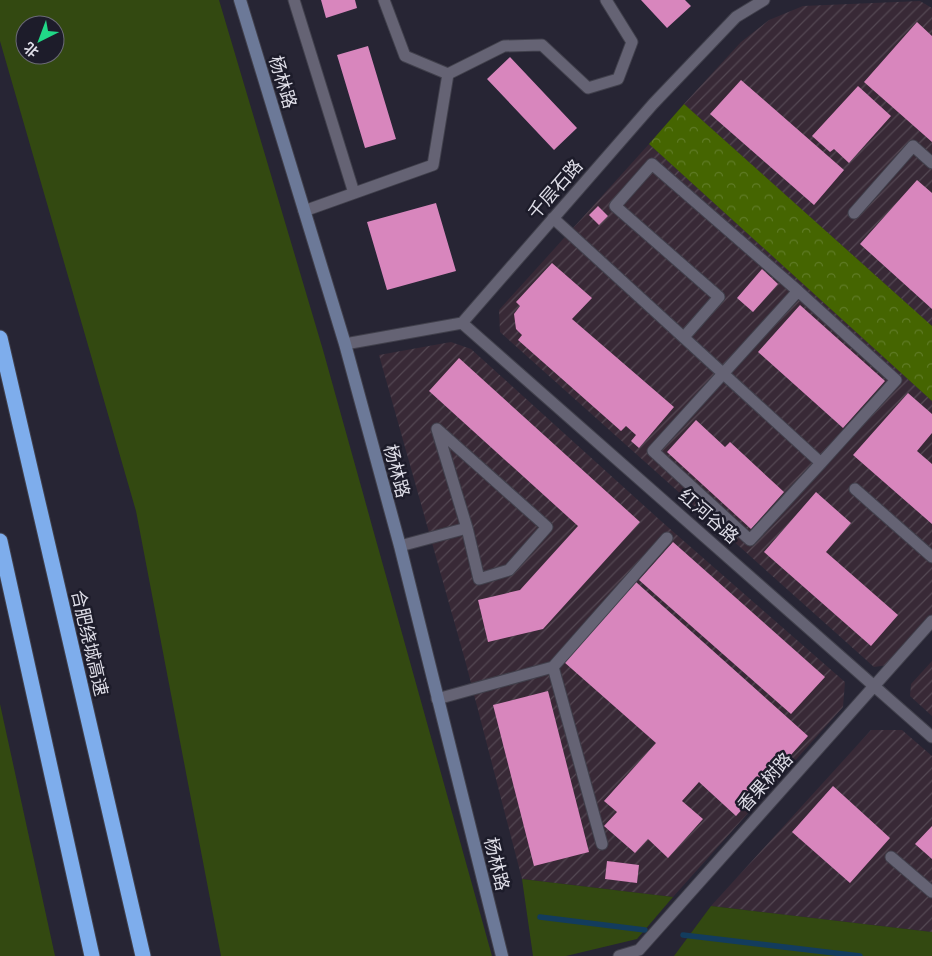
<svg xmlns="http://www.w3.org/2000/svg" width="932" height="956" viewBox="0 0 932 956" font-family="'Source Serif 4','Noto Sans SC',serif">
<defs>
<pattern id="industrial-furrows" width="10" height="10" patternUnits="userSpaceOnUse" patternTransform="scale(1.25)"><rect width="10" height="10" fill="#382936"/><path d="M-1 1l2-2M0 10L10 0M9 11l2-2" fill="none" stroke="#544853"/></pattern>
<pattern id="forest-crowns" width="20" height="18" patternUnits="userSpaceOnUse" patternTransform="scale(1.25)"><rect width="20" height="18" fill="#456501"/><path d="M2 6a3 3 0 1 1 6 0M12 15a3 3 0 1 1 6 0" fill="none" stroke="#5f7b26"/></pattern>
</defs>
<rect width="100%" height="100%" fill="#272534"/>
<path fill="url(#industrial-furrows)" d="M920 1 932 8V326L684 104 741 42 769 20 803 6Z
M649 144 932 401V615L888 665 874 667 500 332 499 310Z
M451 342 471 349 661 521 845 682 843 707 673 897 522 879 465 660 379 355Z
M932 661V716L910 696 911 684Z
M871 730H902L932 756V932L711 906Z"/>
<path fill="#334911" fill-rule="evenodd" d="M0 0H219L323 350 492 956H221L136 511 0 41ZM25 25H55V55H25Z
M0 704 55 956H0Z
M522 879 673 897 637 939 566 956H533Z
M711 906 932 932V956H674Z"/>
<path fill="url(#forest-crowns)" d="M684 104 932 326V401L649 144Z"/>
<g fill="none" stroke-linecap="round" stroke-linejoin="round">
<path stroke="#133c5d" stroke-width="5.5" d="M540 917 645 930
M683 935 860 956"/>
</g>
<path fill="#d886bd" d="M321 0H355L357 8 326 18Z
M641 0H685L691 6 667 28Z
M917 22 932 36V142L864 82Z
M368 46 396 139 365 148 337 55Z
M510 57 577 128 554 150 487 79Z
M741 80 844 170 814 205 710 114Z
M858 86 891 116 849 163 834 149 830 152 812 136Z
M917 180 932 193V309L860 244Z
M436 203 456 271 387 290 367 222Z
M598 206 608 216 599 225 589 215Z
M552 263 592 298 572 319 674 407 639 448 631 441 636 435 626 426 621 431 518 340 522 335 516 329 514 314 520 306 516 302Z
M762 269 778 284 753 312 737 298Z
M800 305 885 381 843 428 758 352Z
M459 358 640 522 543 629 488 642 478 600 520 590 578 526 429 391Z
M908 393 932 414V433L917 451 932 464V524L853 455Z
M696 420 725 447 730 442 784 492 751 529 667 452Z
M816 492 851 523 826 552 898 615 871 646 764 552Z
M673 542 825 677 791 714 639 580Z
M636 582 808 736 736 816 699 782 682 801 703 819 668 858 648 839 635 853 604 826 617 812 604 801 656 743 564 662Z
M548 691 589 852 534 866 493 705Z
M833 786 890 838 850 883 792 832Z
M932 826V859L915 844Z
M607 861 639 865 637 883 605 879Z"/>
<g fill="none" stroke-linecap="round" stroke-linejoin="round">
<g stroke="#41404c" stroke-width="13">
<path id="lane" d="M294 0 354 193
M384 0 405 56 448 74
M304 211 433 165 448 74 504 46 542 45 588 88 618 79 632 42 606 0
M854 213 913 146 932 163
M553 218 821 463 750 540 653 451 798 291 896 380 821 463
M462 323 932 737
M684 337 719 297 615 206 652 164 798 291
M345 344 462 323 653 104 736 17 764 0
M855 489 932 557
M400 546 467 528 479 579 509 570 547 527 437 429 467 528
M553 667 667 538
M437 699 553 667 602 844
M891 857 932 892
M619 956 639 950 932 621"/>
</g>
<g stroke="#41404c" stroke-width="14">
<path id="secondary" d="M240 0 345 344 400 546 502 956"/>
</g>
<g stroke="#41404c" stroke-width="17">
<path id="highway" d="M0 338 143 956
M0 541 92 956"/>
</g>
<use href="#lane" stroke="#656374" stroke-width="11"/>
<use href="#secondary" stroke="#6c7998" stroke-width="12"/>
<use href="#highway" stroke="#7eadec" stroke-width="15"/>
</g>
<g text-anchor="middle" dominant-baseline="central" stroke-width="5" stroke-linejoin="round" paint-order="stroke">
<g font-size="18" fill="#dedde7" stroke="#1d1c2a">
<text transform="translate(283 82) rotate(73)">杨林路</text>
<text transform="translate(555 189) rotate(-49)">千层石路</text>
<text transform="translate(397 471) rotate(75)">杨林路</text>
<text transform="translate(709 516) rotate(41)">红河谷路</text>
<text transform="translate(90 643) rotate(77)">合肥绕城高速</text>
<text transform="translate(765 782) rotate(-48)">香果树路</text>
<text transform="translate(497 864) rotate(76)">杨林路</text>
</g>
</g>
<g transform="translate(40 40) rotate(222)"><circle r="24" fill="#1d1c2a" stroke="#6a6976"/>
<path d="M0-4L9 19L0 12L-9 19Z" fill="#21d887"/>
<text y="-8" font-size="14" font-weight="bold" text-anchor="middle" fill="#dedde7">北</text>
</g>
</svg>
